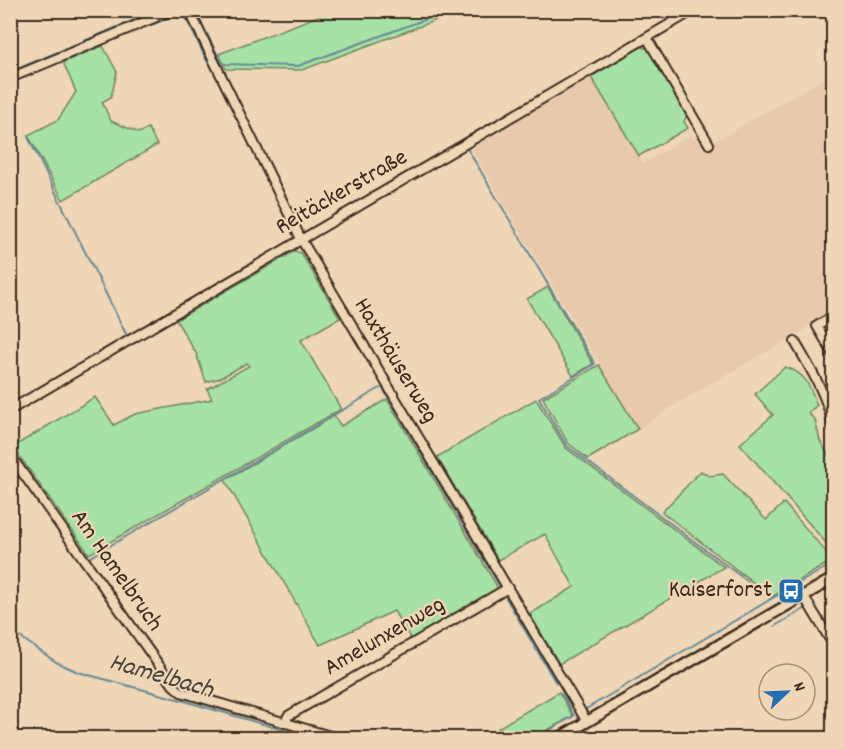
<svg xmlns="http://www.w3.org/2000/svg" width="844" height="749" viewBox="0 0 844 749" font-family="Dekko,sans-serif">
<rect width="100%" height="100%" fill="#eed6b6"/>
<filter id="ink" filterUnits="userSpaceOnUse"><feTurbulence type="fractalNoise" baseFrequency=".0167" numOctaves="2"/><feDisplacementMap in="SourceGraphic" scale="12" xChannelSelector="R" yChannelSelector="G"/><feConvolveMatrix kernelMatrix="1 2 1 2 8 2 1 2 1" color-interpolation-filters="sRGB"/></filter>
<g filter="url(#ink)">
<path fill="#e8c9ac" d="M833 73V313L678 403 638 429 470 147 591 77 643 163 691 135 693 139 700 135 707 146Z"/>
<path fill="#a6e1a6" stroke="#708662" stroke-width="1.5" d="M334 10H461V11L302 70 226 69 219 54Z
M103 46 117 72 111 97 102 102 111 121 139 133 148 128 157 145 63 200 28 135 58 120 76 92 63 62Z
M641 47 650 49 688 113 684 122 688 128 639 156 591 77Z
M295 251 301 253 340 318 301 340 341 409 89 554 13 447 95 397 114 425 135 414 212 399 207 389 249 366 247 363 220 378 206 382 196 353 176 320Z
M548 287 593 364 573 376 527 299Z
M599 365 638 429 588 459 568 443 543 398Z
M785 367C806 373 810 386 817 405L808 413 815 420 820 441 833 463V551L740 444 773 415 755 394Z
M387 399 498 588 412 641 394 611 320 645 225 480 334 416 341 426Z
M536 399 566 448 724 567 559 664 530 614 574 587 545 534 498 560 437 457Z
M701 471 709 476 723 474 766 520 784 503 833 560 772 597 662 512Z
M559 692 573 716 533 738H504L498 728Z"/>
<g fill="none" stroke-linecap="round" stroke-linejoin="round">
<path stroke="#698b97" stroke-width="2" d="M197 10V14L222 64 298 66 451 10
M149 26 178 14 185 16 208 63
M64 61 90 50
M10 72 158 10
M28 137 127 336
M467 148 595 364 539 398 567 446 771 599 834 563
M360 210 455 155
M176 319 294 249
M10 414 91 367
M10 447 177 682 183 689
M10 463 148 656
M89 558 382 387 499 585
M506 598 556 683
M775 626 806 608
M10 630 56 662 78 672 181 700 310 738
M586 709 771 599
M536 738 574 716 562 693"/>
<g stroke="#3b2a1e" stroke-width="12">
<path id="minor" d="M189 10 301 239 587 722
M647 38 709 144
M10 78 173 10
M834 316 817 326 834 355
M795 342C812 371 828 397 834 431
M10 410 694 10
M10 455 173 685 181 692 337 738
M803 595 834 646
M285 723 288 716 508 588"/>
</g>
<g stroke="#3b2a1e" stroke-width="14">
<path id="tertiary" d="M559 738 834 578"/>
</g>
<use href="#minor" stroke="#eed6b6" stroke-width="8"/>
<use href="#tertiary" stroke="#eed6b6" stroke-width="9"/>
</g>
</g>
<defs>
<g id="bus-square" transform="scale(1.35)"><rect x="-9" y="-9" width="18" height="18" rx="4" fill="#1f6fb2" stroke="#eed6b6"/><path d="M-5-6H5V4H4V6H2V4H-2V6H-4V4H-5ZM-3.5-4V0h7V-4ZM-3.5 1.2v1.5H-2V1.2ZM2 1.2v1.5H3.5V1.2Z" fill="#fff"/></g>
</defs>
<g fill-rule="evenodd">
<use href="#bus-square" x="791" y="591"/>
</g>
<g text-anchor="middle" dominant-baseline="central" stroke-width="4.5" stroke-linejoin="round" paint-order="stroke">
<g font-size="24" fill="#3b2a1e" stroke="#eed6b6">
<text transform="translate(342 193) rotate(-30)">Reitäckerstraße</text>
<text transform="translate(395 361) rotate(59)">Haxthäuserweg</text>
<text transform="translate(116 571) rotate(55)">Am Hamelbruch</text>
<text transform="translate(385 637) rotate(-30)">Amelunxenweg</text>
</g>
<g font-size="24" fill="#3b2a1e" stroke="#eed6b6" text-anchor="end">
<text x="772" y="591">Kaiserforst</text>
</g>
<g font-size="26" font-style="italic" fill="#46423c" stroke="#eed6b6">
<text transform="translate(161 677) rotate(16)">Hamelbach</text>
</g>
</g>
<rect width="844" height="749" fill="none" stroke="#eed6b6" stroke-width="36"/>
<rect x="18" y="18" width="808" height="713" fill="none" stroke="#3b2a1e" stroke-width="2" filter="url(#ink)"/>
<g transform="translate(787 692) rotate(67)"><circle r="28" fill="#eed6b6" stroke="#a69179" stroke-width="1.5"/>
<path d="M0-4.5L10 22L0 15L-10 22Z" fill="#1f6fb2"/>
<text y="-9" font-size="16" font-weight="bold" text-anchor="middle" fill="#3b2a1e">N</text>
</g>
</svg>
